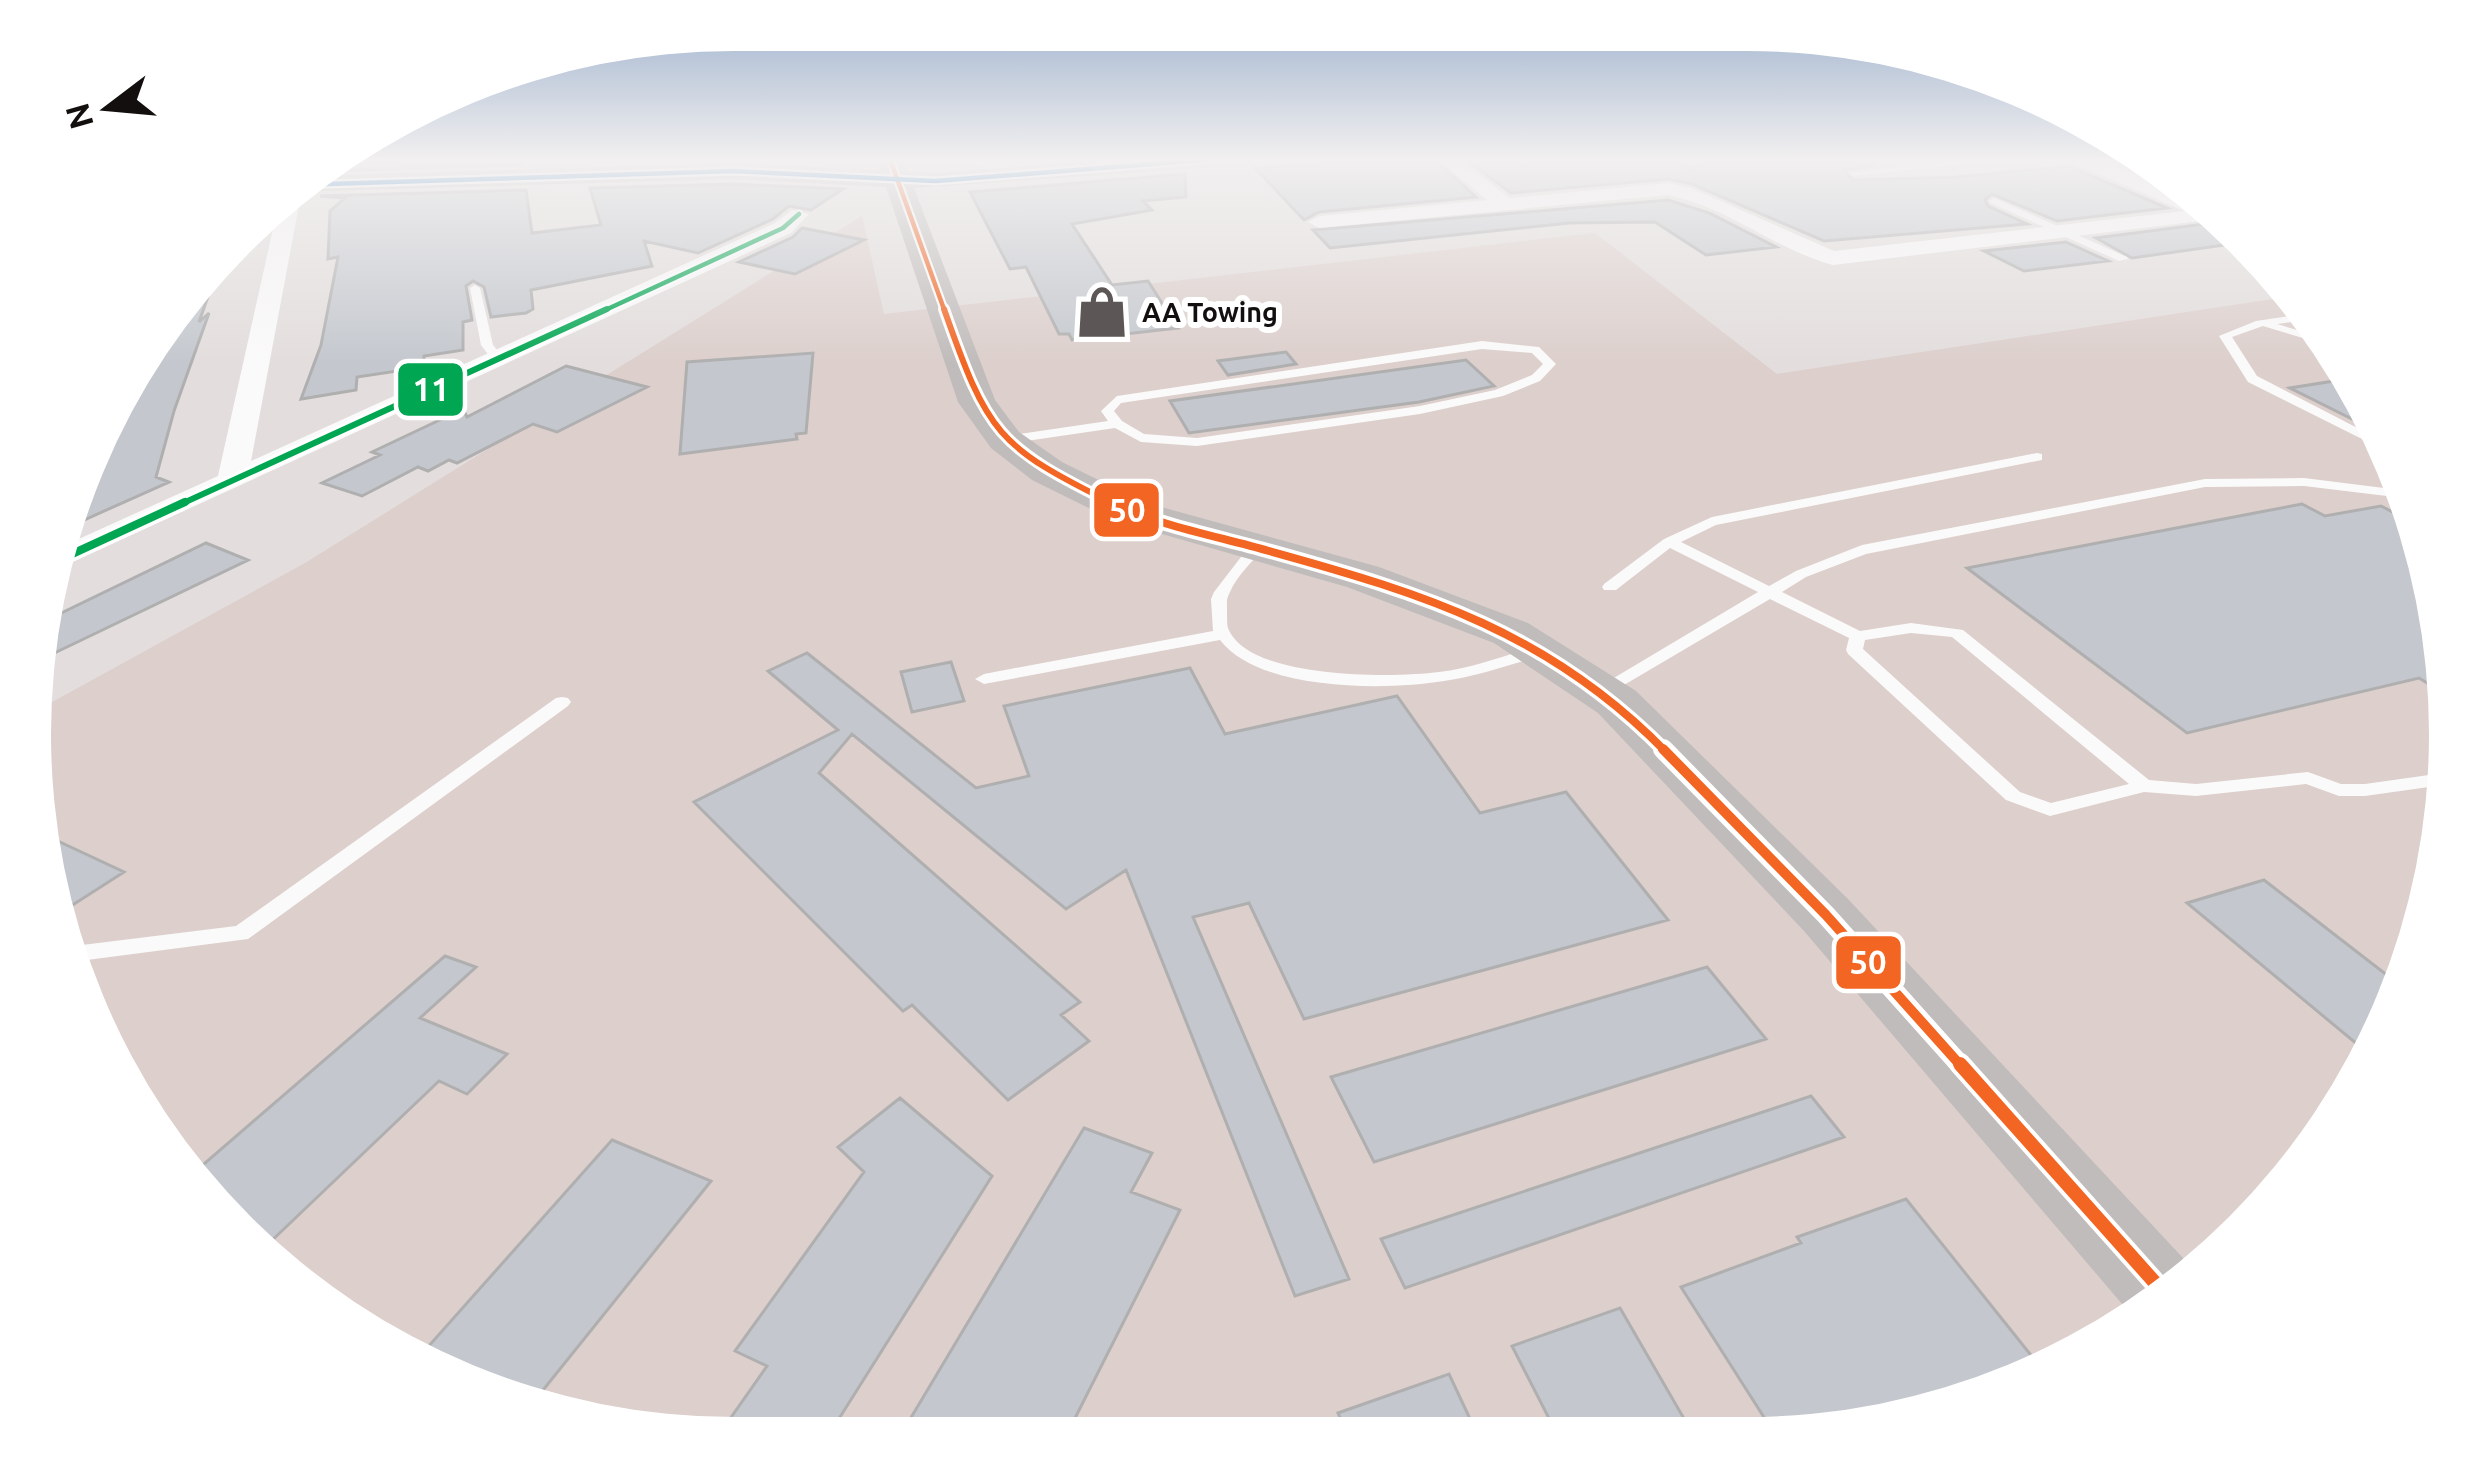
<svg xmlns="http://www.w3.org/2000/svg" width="2480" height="1468" viewBox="0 0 2480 1468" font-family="Ubuntu,sans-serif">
<rect width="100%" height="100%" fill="#e3dedd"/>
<path fill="#dccfcc" d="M862 216 884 314 1595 233 1777 374 2286 297 2332 343 2437 597 2436 872 2331 1126 2211 1263 2097 1344 1972 1401 1793 1436H687L507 1400 342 1319 176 1163 68 961 30 735 34 712 305 563Z"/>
<path fill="#c4c8ce" stroke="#b0afb0" stroke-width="3" d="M337 159H521L522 165 321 171Z
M1363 159H1434L1476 197 1319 212 1304 220 1255 168Z
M1465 159H1676L1689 169 1699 165 1697 159H1858L1872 166 1844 170 1853 180 1956 177 2069 166 2167 208 2057 221 1992 194 1985 200 1988 206 2027 224 1824 241 1692 184 1668 179 1511 193Z
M1185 174 1186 197 1143 201 1152 210 1072 224 1112 285 1148 281 1178 328 1072 340 1069 334H1059L1026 267 1010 269 970 192Z
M733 184 843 189 811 210 789 206 773 219 698 253 644 241 652 266 531 290 533 309 526 313 491 317 484 287 473 281 466 286 472 320 463 322V350L424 356V367L357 377 356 390 301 399 321 345 338 257 328 259 330 211 345 198 320 196 526 190 532 233 601 225 590 188Z
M1668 200 1709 213 1776 247 1706 255 1655 222 1569 223 1330 248 1313 230Z
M2212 223 2232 244 2132 258 2096 238Z
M802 228 864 240 795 274 739 262 793 237Z
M2066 242 2108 261 2024 271 1984 251Z
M221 260 199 322 209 313 174 411 156 477 169 482 64 529 67 508 84 485 175 306Z
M1286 352 1296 364 1228 375 1218 361Z
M813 353 806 433 796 434 797 439 680 454 687 362Z
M1466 360 1494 386 1419 402 1189 433 1170 401Z
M566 366 647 387 557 432 533 424 457 463 449 460 428 471 418 467 362 496 322 483 380 455 372 452 463 409 467 417Z
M2347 379 2366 426 2290 388Z
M2302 504 2325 516 2381 506 2404 518 2437 597V689L2419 678 2187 733 1967 568Z
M206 543 248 560 42 659 49 619Z
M807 653 976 788 1029 776 1004 706 1190 668 1225 734 1397 696 1480 813 1566 792 1668 920 1304 1019 1249 903 1193 917 1349 1279 1295 1296 1126 870 1066 909 852 734 819 773 1080 1002 1061 1015 1089 1041 1008 1100 912 1005 903 1011 694 802 838 730 768 671Z
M951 662 964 701 912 712 901 672Z
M47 836 124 872 60 913Z
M2264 880 2392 979 2363 1049 2187 903Z
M445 956 476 967 420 1018 507 1054 467 1094 439 1081 265 1247 190 1176Z
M1707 967 1766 1039 1374 1162 1331 1077Z
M1811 1096 1844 1137 1405 1288 1381 1239Z
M900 1098 992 1176 828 1436H718L767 1366 735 1351 864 1172 838 1147Z
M1084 1128 1152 1153 1131 1192 1180 1210 1066 1436H900Z
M612 1140 711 1181 531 1405 507 1400 419 1357Z
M1906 1199 2042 1369 1972 1401 1776 1436 1681 1287 1801 1243 1797 1237Z
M1620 1308 1694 1436H1558L1512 1346Z
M1449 1374 1478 1436H1348L1338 1413Z"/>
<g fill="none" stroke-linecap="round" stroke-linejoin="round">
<path fill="#fbfafa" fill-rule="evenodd" d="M936 159 1004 164 1019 177 1011 179 1001 169Z
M1680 159H1690L1695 163 1688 165Z
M1978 159H2005L1853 176 1848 173Z
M1994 198 2127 257 2128 259 2119 261 1991 203 1989 201Z
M475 285 480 288 493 345 504 359 502 362H494L481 345 470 288Z
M2302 314 2308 320 2277 324 2327 339 2333 347 2263 326 2232 337 2257 376 2369 434 2374 445 2248 382 2219 336 2256 321Z
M1482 341 1539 347 1556 364 1540 381 1503 396 1420 414 1197 446 1141 442 1115 428 1005 444 998 440 1005 436 1108 421 1101 411 1117 396ZM1482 349 1532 353 1543 364 1532 375 1495 390 1420 406 1197 438 1144 434 1122 421 1114 411 1121 403Z
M2037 453 2042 454V460L1716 525 1681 542 1769 586 1796 571 1862 545 2205 479 2304 478 2392 489 2395 497 2304 486 2205 487 1866 554 1806 577 1782 592 1860 631 1911 623 1963 630 2149 780 2196 784 2308 772 2341 784H2365L2436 774V786L2365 796H2339L2306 784 2196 796 2144 792 2050 816 2006 800 1848 654 1846 650 1849 638 1770 599 1607 695 1601 696 1592 691 1758 592 1670 548 1616 590H1604L1602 587 1604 584 1664 539 1712 517ZM1911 633 1952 637 2129 784 2051 803 2020 792 1863 649 1865 640Z
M1256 542 1264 547C1253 562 1237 575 1230 592 1226 600 1227 601 1227 610 1227 612 1227 627 1228 628 1248 680 1393 678 1439 672 1473 668 1505 655 1538 646L1546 651 1544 655C1511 664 1478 676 1444 681 1384 691 1259 691 1220 640L984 684 975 679 984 674 1213 631 1211 599 1214 592 1251 544Z
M562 697 568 698 571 702 568 706 248 939 87 960 72 969 66 952 82 945 236 926 556 698Z"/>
<path fill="#fbfafa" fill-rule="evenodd" d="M1438 159H1458L1510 198 1668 183 1691 188 1834 251 2184 211 2065 159C2113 159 2175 186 2209 220L1833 265C1774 249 1728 207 1668 195L1319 228 1308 222 1319 216 1487 200Z
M301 180 316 185 300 200 251 461 775 223 792 210 809 214 791 233 57 569 61 547 218 476 279 202Z"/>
<path fill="#c0bcbb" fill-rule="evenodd" d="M877 159H903L908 171 935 173 1119 159H1228L1215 167 914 188 995 400 1019 432 1062 462 1143 502 1379 567 1528 623 1636 691 1848 899 2197 1273 2134 1318 1804 931 1598 713 1494 643 1347 587 1113 520 1032 480 991 448 958 402 886 187 733 179 289 192 305 176 733 163 881 170Z"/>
<g stroke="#fff" stroke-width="9">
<path id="bus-1-far4" d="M890 159 945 312"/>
</g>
<g stroke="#fff" stroke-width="12">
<path id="bus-1-far3" d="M944 309C988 434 996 446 1116 505"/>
</g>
<g stroke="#fff" stroke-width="15">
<path id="bus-1-far2" d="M1110 502C1159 526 1217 536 1269 551 1425 594 1550 633 1666 752"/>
</g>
<g stroke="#fff" stroke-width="20">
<path id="bus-1-far1" d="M1663 749 1826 915 1962 1067"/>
</g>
<g stroke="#fff" stroke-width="22">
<path id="bus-1" d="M1960 1064 2166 1295"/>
</g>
<g stroke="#fff" stroke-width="9">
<path id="bus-2" d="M296 185 733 171 935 181 1215 159"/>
</g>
<g stroke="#fff" stroke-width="9">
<path id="bus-3-far2" d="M601 312 783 228 799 214"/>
</g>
<g stroke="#fff" stroke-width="12">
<path id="bus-3-far1" d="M179 505 607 309"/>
</g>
<g stroke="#fff" stroke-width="15">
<path id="bus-3" d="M59 560 185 502"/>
</g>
<use href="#bus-1-far4" stroke="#f26522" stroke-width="4.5"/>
<use href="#bus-1-far3" stroke="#f26522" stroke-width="6"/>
<use href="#bus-1-far2" stroke="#f26522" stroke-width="8"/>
<use href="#bus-1-far1" stroke="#f26522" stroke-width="10"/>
<use href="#bus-1" stroke="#f26522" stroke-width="14"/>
<use href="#bus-2" stroke="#0065bd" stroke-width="4.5"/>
<use href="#bus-3-far2" stroke="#00a651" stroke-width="4.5"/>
<use href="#bus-3-far1" stroke="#00a651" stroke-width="6"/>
<use href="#bus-3" stroke="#00a651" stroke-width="8"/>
</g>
<linearGradient id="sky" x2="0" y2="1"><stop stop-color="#9cb0cc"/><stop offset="0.44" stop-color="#f2f0f0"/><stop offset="1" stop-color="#f2f0f0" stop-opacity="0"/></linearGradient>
<rect width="2480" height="364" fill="url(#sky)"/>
<defs>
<g id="shop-bare" transform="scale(4.14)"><path d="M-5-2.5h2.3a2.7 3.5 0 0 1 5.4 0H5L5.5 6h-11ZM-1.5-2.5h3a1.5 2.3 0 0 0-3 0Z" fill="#5c5756" stroke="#fff" stroke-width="2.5" paint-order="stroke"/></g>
</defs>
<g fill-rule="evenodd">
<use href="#shop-bare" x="1102" y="312"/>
</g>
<g text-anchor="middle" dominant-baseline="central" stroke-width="12" stroke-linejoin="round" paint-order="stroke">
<g font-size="27" font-weight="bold" fill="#130f0e" stroke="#fff" text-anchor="start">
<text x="1142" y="312">AA Towing</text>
</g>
</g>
<path d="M0 0H2480V1468H0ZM734 51H1746A683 683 0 0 1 2429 734V734A683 683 0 0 1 1746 1417H734A683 683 0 0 1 51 734V734A683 683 0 0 1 734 51Z" fill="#fff" fill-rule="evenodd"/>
<g stroke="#fff" stroke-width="4.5">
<rect x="396" y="361" width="69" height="57" rx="12" fill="#00a651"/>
<rect x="1092" y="481" width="69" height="58" rx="12" fill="#f26522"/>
<rect x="1834" y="934" width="69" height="57" rx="12" fill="#f26522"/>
</g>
<g font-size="33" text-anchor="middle" font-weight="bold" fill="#fff">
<text x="431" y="401">11</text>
<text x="1127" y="522">50</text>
<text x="1868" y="974">50</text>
</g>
<g transform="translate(108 108) rotate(254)" stroke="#ffffff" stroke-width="9" paint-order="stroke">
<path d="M0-9L21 45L0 30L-21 45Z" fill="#130f0e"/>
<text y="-18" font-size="33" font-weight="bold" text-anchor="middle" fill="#130f0e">N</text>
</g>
</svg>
